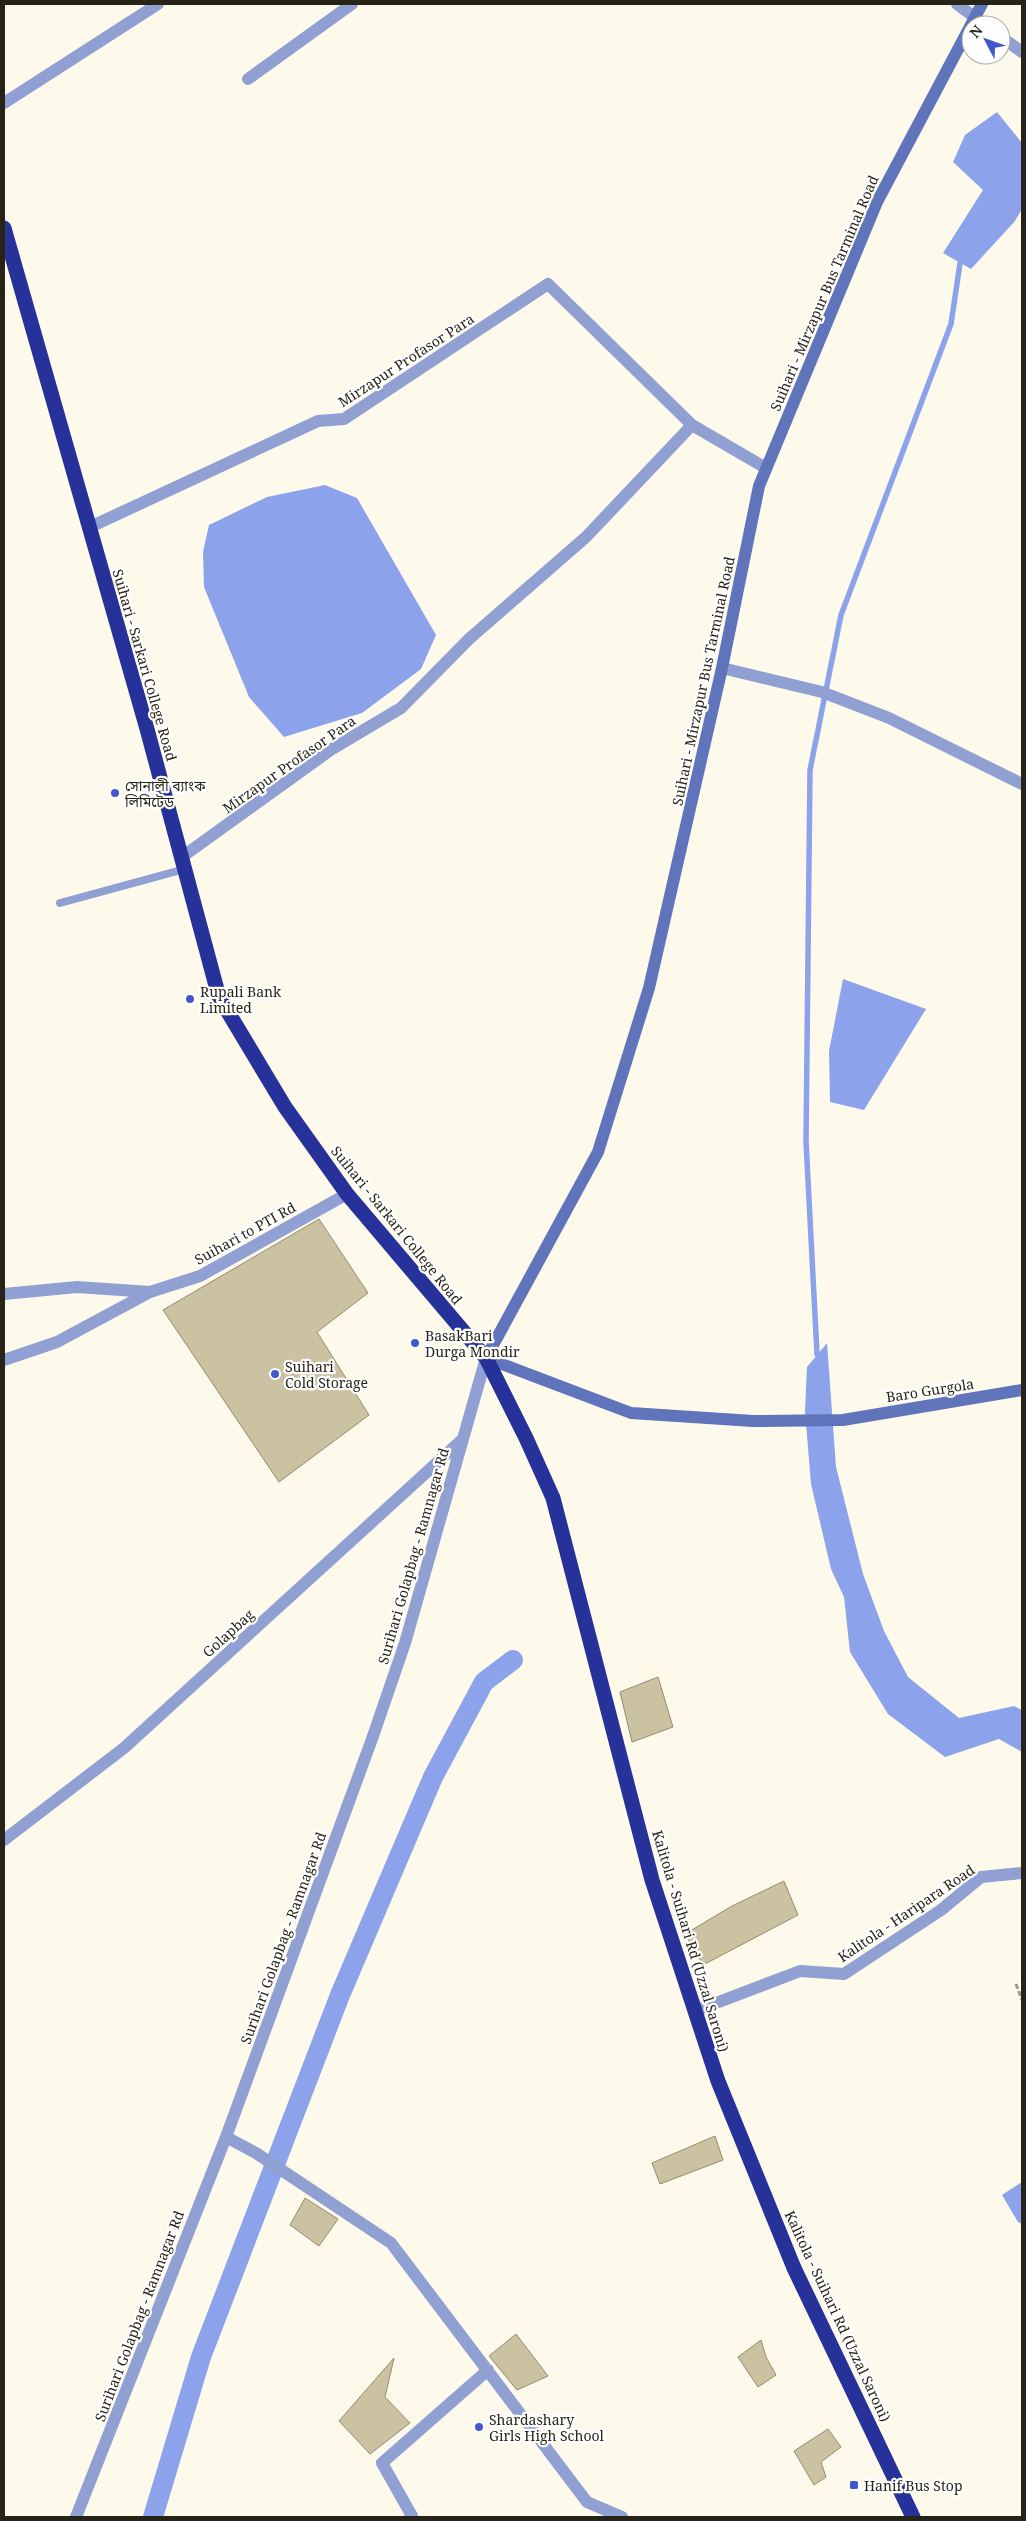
<svg xmlns="http://www.w3.org/2000/svg" width="1026" height="2521" viewBox="0 0 1026 2521" font-family="'Noto Serif','Noto Sans Bengali',serif">
<rect width="100%" height="100%" fill="#fdfaec"/>
<path fill="#8ca2ea" d="M997 112 1022 143V209L1015 221 971 269 943 253 983 190 953 162 965 135Z
M325 485 357 498 436 635 421 669 362 713 284 737 249 697 204 587 203 552 209 525 267 497Z
M843 979 926 1009 864 1110 830 1102 829 1051Z
M827 1343 836 1467 863 1574 884 1631 908 1677 959 1718 1014 1706 1022 1710V1752L999 1739 945 1757 888 1714 850 1652 844 1597 831 1569 811 1484 805 1411 807 1367Z
M1022 2182V2224L1018 2222 1002 2195Z"/>
<g fill="none" stroke-linecap="round" stroke-linejoin="round">
<path stroke="#8ca2ea" stroke-width="5.5" d="M817 1354 806 1141 810 770 841 615 951 324 961 257"/>
<path stroke="#8ca2ea" stroke-width="20" d="M153 2517 201 2357 340 1995 433 1777 484 1682 513 1660"/>
</g>
<path fill="#cbc2a1" stroke="#948c6d" d="M319 1219 368 1293 317 1332 369 1415 279 1482 163 1310Z
M658 1677 673 1727 632 1742 620 1692Z
M784 1881 798 1915 703 1965 685 1934 732 1906Z
M715 2136 723 2160 660 2184 652 2163Z
M305 2198 338 2219 319 2246 290 2225Z
M516 2334 548 2376 517 2390 489 2356Z
M761 2340 766 2357 776 2375 758 2387 738 2357Z
M394 2358 385 2397 410 2423 370 2454 339 2421Z
M828 2429 841 2447 821 2462 826 2477 814 2485 794 2451Z"/>
<g fill="none" stroke-linecap="round" stroke-linejoin="round">
<path stroke="#9c998c" stroke-width="3" stroke-dasharray="5 2.5" stroke-linecap="butt" d="M1016 1984 1022 2000"/>
<path stroke="#91a0d3" stroke-width="8" d="M60 903 185 869"/>
<path stroke="#91a0d3" stroke-width="12" d="M957 4 985 25
M1001 37 1022 52
M248 79 352 4
M4 103 158 4
M90 527 318 421 344 419 548 284 692 425
M722 668 822 692 889 718 1022 784
M182 857 332 749 401 708 469 639 586 537 692 425 766 468
M4 1294 77 1287 150 1292 200 1276 347 1194
M4 1360 57 1342 150 1292
M4 1840 124 1748 463 1439
M695 2011 800 1971 844 1974 941 1910 981 1877 1022 1873
M226 2137 256 2153 391 2243 587 2502 622 2517
M76 2517 226 2137 372 1739 405 1643 486 1358
M410 2517 412 2516 382 2463 488 2370"/>
<path stroke="#6074bc" stroke-width="12" d="M982 4 877 202 759 486 722 668 649 988 598 1152 486 1358 631 1413 753 1421 843 1420 1022 1390"/>
<path stroke="#26329a" stroke-width="15" d="M4 228 147 729 219 997 285 1107 347 1194 486 1358 526 1438 553 1498 652 1880 718 2081 794 2268 913 2517"/>
</g>
<g fill="#4257cb" stroke="#fff" stroke-width="2">
<circle cx="115" cy="793" r="5"/>
<circle cx="190" cy="999" r="5"/>
<circle cx="415" cy="1343" r="5"/>
<circle cx="275" cy="1374" r="5"/>
<circle cx="479" cy="2427" r="5"/>
<rect x="849" y="2480" width="10" height="10" rx="2.5"/>
</g>
<g text-anchor="middle" dominant-baseline="central" stroke-width="4.5" stroke-linejoin="round" paint-order="stroke">
<g font-size="14" fill="#272417" stroke="#fff">
<text transform="translate(824 293) rotate(-67)">Suihari - Mirzapur Bus Tarminal Road</text>
<text transform="translate(406 360) rotate(-33)">Mirzapur Profasor Para</text>
<text transform="translate(145 665) rotate(74)">Suihari - Sarkari College Road</text>
<text transform="translate(703 681) rotate(-78)">Suihari - Mirzapur Bus Tarminal Road</text>
<text transform="translate(289 764) rotate(-35)">Mirzapur Profasor Para</text>
<text transform="translate(397 1225) rotate(51)">Suihari - Sarkari College Road</text>
<text transform="translate(245 1233) rotate(-29)">Suihari to PTI Rd</text>
<text transform="translate(930 1390) rotate(-9)">Baro Gurgola</text>
<text transform="translate(413 1556) rotate(-74)">Surihari Golapbag - Ramnagar Rd</text>
<text transform="translate(228 1633) rotate(-42)">Golapbag</text>
<text transform="translate(906 1913) rotate(-34)">Kalitola - Haripara Road</text>
<text transform="translate(283 1938) rotate(-70)">Surihari Golapbag - Ramnagar Rd</text>
<text transform="translate(691 1941) rotate(73)">Kalitola - Suihari Rd (Uzzal Saroni)</text>
<text transform="translate(139 2316) rotate(-69)">Surihari Golapbag - Ramnagar Rd</text>
<text transform="translate(838 2316) rotate(65)">Kalitola - Suihari Rd (Uzzal Saroni)</text>
</g>
<g font-size="14" fill="#272417" stroke="#fff" text-anchor="start">
<text x="125" y="785">সোনালী ব্যাংক<tspan x="125" dy="16">লিমিটেড</tspan></text>
<text x="200" y="991">Rupali Bank<tspan x="200" dy="16">Limited</tspan></text>
<text x="425" y="1335">BasakBari<tspan x="425" dy="16">Durga Mondir</tspan></text>
<text x="285" y="1366">Suihari<tspan x="285" dy="16">Cold Storage</tspan></text>
<text x="489" y="2419">Shardashary<tspan x="489" dy="16">Girls High School</tspan></text>
<text x="864" y="2485">Hanif Bus Stop</text>
</g>
</g>
<rect width="1026" height="2521" fill="none" stroke="#272417" stroke-width="10"/>
<g transform="translate(986 40) rotate(311)"><circle r="24" fill="#ffffff" stroke="#a9a7a2"/>
<path d="M0-4L9 19L0 12L-9 19Z" fill="#4257cb"/>
<text y="-8" font-size="14" font-weight="bold" text-anchor="middle" fill="#272417">N</text>
</g>
</svg>
